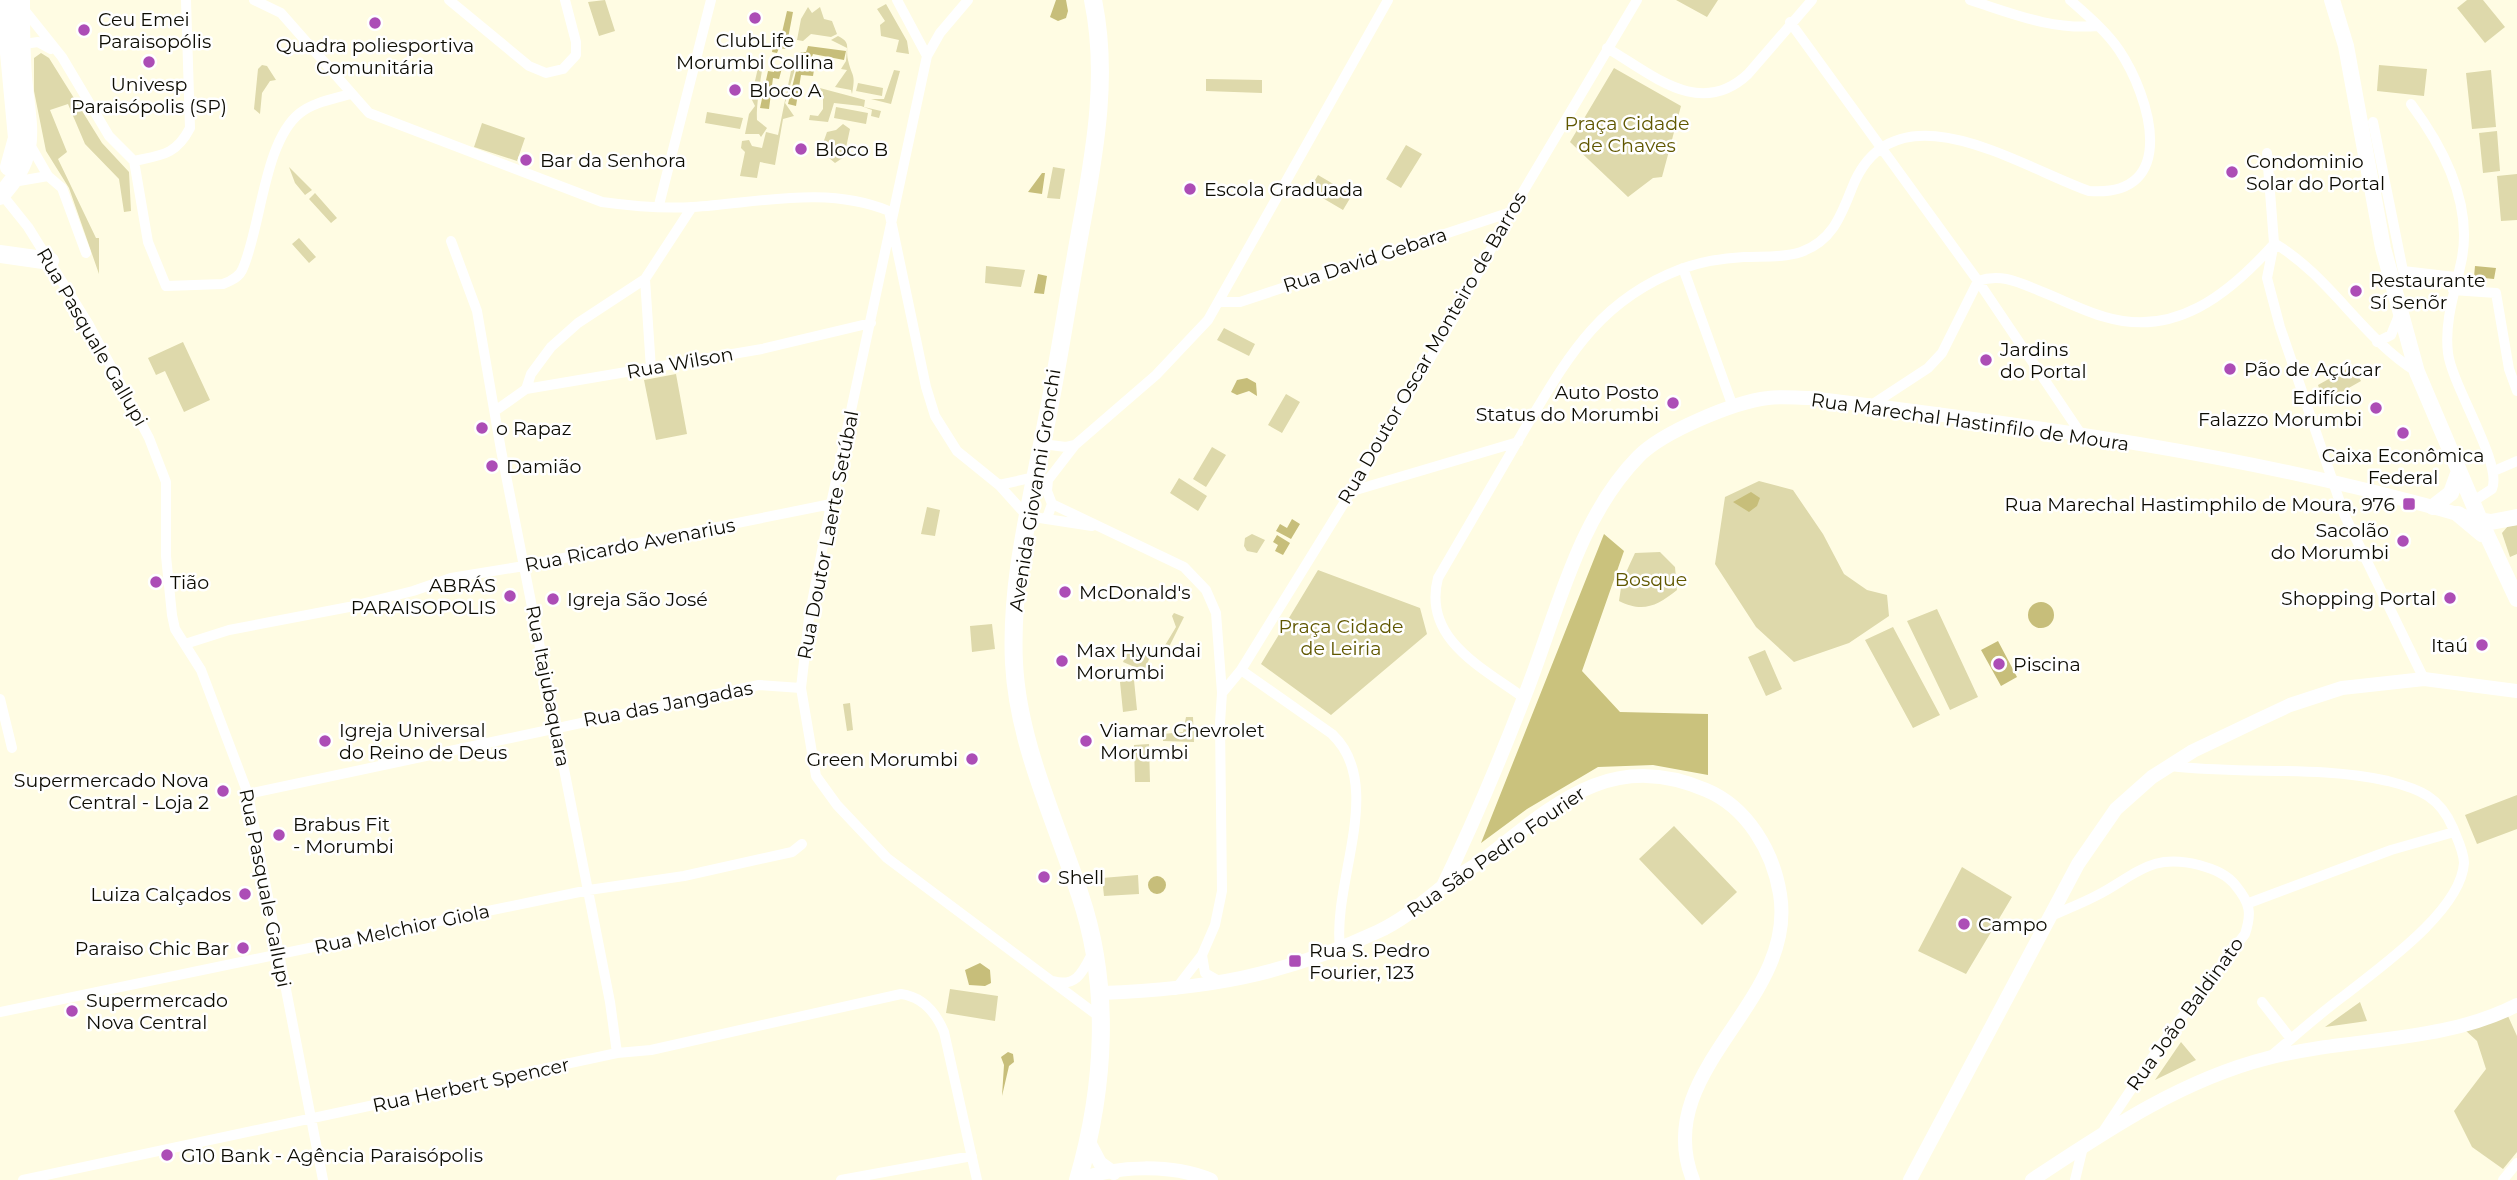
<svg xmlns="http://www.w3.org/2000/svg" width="2517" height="1180" viewBox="0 0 2517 1180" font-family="Montserrat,sans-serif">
<rect width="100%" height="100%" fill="#fffce3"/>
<path fill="#ded9ab" d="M605 0 615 31 599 36 588 2Z
M1676 0H1718L1707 17Z
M2467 0H2483L2505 27 2485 43 2457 8Z
M886 4 907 41 909 54 896 52 899 40 881 36 880 25 885 21 877 9Z
M808 7 812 13 820 7 824 19 832 21 837 34 831 37 811 34 803 41 797 40 801 19Z
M838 36C852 43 845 47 848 60 852 78 856 72 852 94L851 90 835 87 847 70 841 69 846 61 847 48 831 40Z
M41 53 49 58 102 143 129 172 131 211 124 212 119 179 85 144 68 104 50 110 67 152 58 159 96 238H99V274L69 188 46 151 34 91V58Z
M760 59 764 60C761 75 756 106 757 120L767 128 761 137 759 134H745L749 114 755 106 751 98 757 87 755 81Z
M793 61 797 62 785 103 794 116 783 119 775 165 760 162 757 178 740 176 745 152 741 148 742 141 749 140 752 146 762 148 766 132 778 135Z
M262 65 267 66 276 80 270 81 262 93 260 114 254 109 258 69Z
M2379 65 2427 69 2424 96 2377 91Z
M1614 68 1681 106 1662 177 1653 178 1628 197 1570 142Z
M894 70 900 71 891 104 871 99H884Z
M2491 70 2496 127 2472 129 2466 73Z
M1206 79 1262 80V93L1206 91Z
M858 83 883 88 882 96 856 91Z
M816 87 865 100 864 107 881 111 879 118 871 116 872 110 861 106 834 103 828 122 809 120 810 115 818 116 823 109V92Z
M836 107 868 113 866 124 834 118Z
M707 112 743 118 740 129 705 123Z
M482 123 525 138 517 161 474 147Z
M843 124 850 129 844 157 835 163 829 158 831 148 821 149 827 132 836 130Z
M2497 131 2500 171 2483 173 2479 133Z
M1406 145 1422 154 1401 188 1386 179Z
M289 167 312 190 305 195 295 183Z
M1053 167 1065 169 1060 199 1047 198Z
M2517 174V220L2501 221 2497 176Z
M1318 175 1352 195 1343 210 1309 190Z
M315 193 337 218 331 223 309 199Z
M299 238 316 257 309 263 292 244Z
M986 266 1025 270 1021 287 985 283Z
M1224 328 1255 344 1249 356 1217 340Z
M183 342 210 400 184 412 165 371 156 375 148 358Z
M2352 366 2361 381 2324 402 2318 385Z
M676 374 687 434 656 440 644 380Z
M1286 394 1300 402 1282 433 1268 425Z
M1212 447 1226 455 1206 487 1193 479Z
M1179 478 1207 496 1198 511 1170 493Z
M1759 481 1793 490 1823 534 1844 574 1867 590 1887 595 1889 616 1849 643 1794 662 1756 627 1715 564 1725 497Z
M927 507 940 510 935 536 921 534Z
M2517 525V554L2510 557 2502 533 2508 526Z
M1252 534 1265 540 1257 553 1247 551 1244 546 1245 538Z
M1660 552 1675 567 1677 590C1657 606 1643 613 1619 601L1622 581 1635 553Z
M1318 570 1420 608 1427 634 1331 715 1261 664Z
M1937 609 1978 697 1950 710 1907 621Z
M1174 613 1184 617 1168 649 1164 647 1176 627 1172 616Z
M992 624 995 649 972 652 970 626Z
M1893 627 1940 715 1913 728 1865 640Z
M1129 649 1150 657 1144 671 1123 662Z
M1765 650 1782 689 1766 696 1748 657Z
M1134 680 1137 710 1123 712 1120 682Z
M850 703 853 730 847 731 843 704Z
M1186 717H1193L1194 742 1163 741V734L1183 732Z
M1149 744 1150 782H1135L1134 745Z
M2517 795V829L2477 844 2465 815Z
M1674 826 1737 892 1702 925 1639 859Z
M1962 867 2012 897 1966 974 1918 951Z
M1138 875 1139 894 1104 896 1102 878Z
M950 989 998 996 995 1021 946 1013Z
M2360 1002 2367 1021 2325 1027Z
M2508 1016 2517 1036V1152L2503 1169 2472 1147 2454 1111 2486 1069 2477 1041 2465 1030Z
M2181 1042 2196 1060 2155 1080Z"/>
<path fill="#cac27d" d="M1604 534 1624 551 1582 671 1620 712 1708 714V775L1653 765 1598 767 1527 809 1481 843Z"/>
<path fill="#c7be7a" d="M1056 0H1066L1068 11 1066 18 1058 21 1050 17Z
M787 11 793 12 786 49 779 48 777 53 772 52 774 41H780Z
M808 46 846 51 844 60 813 54 811 59 799 57 801 52H806Z
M776 66 782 68 779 79 773 78 769 109 760 108 768 71 774 72Z
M797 67 814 70 813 76 801 75 796 106 788 104Z
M1042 173H1045L1042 194 1028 192Z
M2475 266 2496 268 2494 279 2474 277Z
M1038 274 1047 276 1044 294 1034 293Z
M1247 378 1256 383 1257 396 1249 391 1237 395 1231 392 1237 380Z
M1751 492 1760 498 1757 506 1749 512 1733 502Z
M1292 519 1300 524 1291 539 1276 531 1280 524 1287 528Z
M1277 535 1290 543 1283 555 1275 551 1278 545 1273 542Z
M2028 615a13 13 0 1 1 26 0a13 13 0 1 1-26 0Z
M1998 641 2017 677 2001 686 1981 650Z
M1148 885a9 9 0 1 1 18 0a9 9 0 1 1-18 0Z
M980 963 990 970 991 983 985 986 969 985 965 970Z
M1008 1052 1013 1054 1014 1062 1009 1066 1002 1096 1004 1065 1001 1057Z"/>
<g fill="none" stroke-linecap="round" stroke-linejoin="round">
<path stroke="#fff" stroke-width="10" d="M254 0 281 13 369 113 602 202C631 206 663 209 693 207 758 203 826 185 889 211L926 387 935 416 957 451 999 485 1027 516 1092 526
M449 0 529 66 546 73 563 69 576 55V42L565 0
M897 0 927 56
M968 0 940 33 927 56 831 504 809 618 801 688 816 776 837 805 887 858 1101 1018
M1970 0C2014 14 2051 30 2098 26
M22 7 62 57 109 136 134 161C162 155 176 155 190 128L186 0
M1790 22 1978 281 2083 437
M17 45 38 42 51 49
M1607 48C1653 75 1700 119 1748 74L1812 0
M2411 104C2443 147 2472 202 2462 258 2456 288 2444 321 2448 353 2452 386 2503 464 2492 489L2472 502
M2373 122 2403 271 2455 277
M29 143 48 176 62 188 86 253
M2267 153 2274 243 2267 278 2280 327 2344 514 2424 679
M134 161 148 242 166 286 223 284C231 281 240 277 243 268 261 227 264 141 300 113 314 102 334 99 350 94
M13 182 48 176
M0 192 28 227 89 325 149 438 166 482V556L172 615 175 629 201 670 248 794 323 1180
M659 205 711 0
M451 241 477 311 501 450 610 1002 617 1053
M2274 243C2330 276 2362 338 2417 372
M1683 268 1733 407
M645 279 651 369
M2453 290 2496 293 2509 369 2517 391
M1219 302H1240L1511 212
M2377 342 2391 335 2400 313
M526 389 531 374 551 347 578 323 645 279 692 207
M1870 406 1928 368 1942 353 1978 281C2001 273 2018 282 2040 291 2061 299 2083 311 2105 317 2175 338 2229 294 2273 245
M495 411 526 389 762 349 871 323
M1042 444 1066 447 1075 445
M2494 471 2517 461
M999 485 1035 477
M1349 492 1518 442
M1052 504 1184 567 1206 590 1216 613 1222 693 1220 723 1222 891 1215 925 1202 955 1175 990
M1047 518 1052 504 1047 491 1048 480 1075 445 1156 375 1208 320 1388 0
M185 644 229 630 349 607 413 591 451 578 524 566 831 504
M1241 670 1332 734C1386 785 1332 881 1340 948
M1222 693 1241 670 1370 461 1451 323 1511 212 1637 0
M1524 698C1483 668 1422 639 1438 578 1466 530 1494 481 1523 432 1567 359 1597 301 1681 269 1700 262 1724 258 1744 257 1762 256 1783 258 1801 252 1832 241 1841 216 1852 188 1894 81 2022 168 2089 191 2181 198 2150 96 2119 50 2107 32 2087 15 2070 0
M0 699 12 748
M2171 766C2243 775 2316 765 2388 781 2420 789 2440 797 2453 828 2457 838 2464 852 2464 863 2461 911 2379 968 2345 995 2319 1014 2296 1035 2271 1056
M248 794 759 685 801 688
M2249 903 2391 850 2454 832
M2051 916C2069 908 2088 901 2105 891 2141 870 2155 854 2199 865 2213 869 2227 874 2236 886 2250 903 2252 913 2245 934L2160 1046 2102 1133
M1202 955 1205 973 1219 981
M1053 981C1077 988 1083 971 1093 952
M2262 1002 2291 1039
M0 1012 589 890 684 876 792 852 802 844
M23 1180 617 1053 651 1050 901 994C923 997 936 1013 944 1032L977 1180
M841 1180 972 1156
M2075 1180 2083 1147
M2503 1180 2517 1163"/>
<path stroke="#fff" stroke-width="14" d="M1443 886C1473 824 1500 760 1525 695 1556 617 1577 519 1638 457 1662 432 1734 402 1768 398 1781 396 1796 398 1810 398 2031 425 2255 455 2468 517
M1102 993C1206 989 1282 976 1377 932 1401 921 1420 905 1441 888 1455 876 1472 869 1487 857 1557 802 1613 750 1706 790 1747 807 1773 851 1780 894 1798 1003 1649 1070 1693 1180
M1089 1142 1100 1163 1114 1173
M1078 1180C1118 1165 1172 1164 1211 1180
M1910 1180 2078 864 2116 809 2152 777 2193 751 2258 720 2290 705 2342 688 2424 679 2517 691
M2032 1180C2106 1131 2181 1080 2268 1058 2349 1037 2441 1044 2517 1005"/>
<path stroke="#fff" stroke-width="16" d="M2332 0 2346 46 2383 248 2417 372 2480 520 2517 599
M2433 507 2451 493 2459 471
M2458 514 2482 534
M2480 520 2491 522 2517 517"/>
<path stroke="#fff" stroke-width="18" d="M4 0 17 138 9 167
M0 196C40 154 27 127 23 76 21 51 21 25 21 0
M0 254 50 261
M1078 1180C1105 1087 1111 987 1080 895 1055 819 1018 743 1014 663 1010 582 1031 503 1046 424 1060 355 1070 285 1083 216 1096 145 1108 72 1093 0"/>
</g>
<g fill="#ac4db6" stroke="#fff" stroke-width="2.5">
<circle cx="755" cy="18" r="7"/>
<circle cx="375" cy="23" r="7"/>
<circle cx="84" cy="30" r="7"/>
<circle cx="149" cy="62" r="7"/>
<circle cx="735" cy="90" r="7"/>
<circle cx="801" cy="149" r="7"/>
<circle cx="526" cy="160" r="7"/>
<circle cx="2232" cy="172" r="7"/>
<circle cx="1190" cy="189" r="7"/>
<circle cx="2356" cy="291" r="7"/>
<circle cx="1986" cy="360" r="7"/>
<circle cx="2230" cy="369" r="7"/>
<circle cx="1673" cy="403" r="7"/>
<circle cx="2376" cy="408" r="7"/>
<circle cx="482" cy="428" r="7"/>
<circle cx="2403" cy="433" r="7"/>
<circle cx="492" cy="466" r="7"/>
<rect x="2402" y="497" width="14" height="14" rx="3.5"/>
<circle cx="2403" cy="541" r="7"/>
<circle cx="156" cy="582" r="7"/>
<circle cx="1065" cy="592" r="7"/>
<circle cx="510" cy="596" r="7"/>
<circle cx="2450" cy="598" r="7"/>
<circle cx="553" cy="599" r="7"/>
<circle cx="2482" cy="645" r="7"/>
<circle cx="1062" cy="661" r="7"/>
<circle cx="1999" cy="664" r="7"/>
<circle cx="325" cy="741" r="7"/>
<circle cx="1086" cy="741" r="7"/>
<circle cx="972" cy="759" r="7"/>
<circle cx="223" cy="791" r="7"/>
<circle cx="279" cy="835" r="7"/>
<circle cx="1044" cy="877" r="7"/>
<circle cx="245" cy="894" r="7"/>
<circle cx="1964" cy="924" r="7"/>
<circle cx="243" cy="948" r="7"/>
<rect x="1288" y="954" width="14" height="14" rx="3.5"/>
<circle cx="72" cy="1011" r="7"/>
<circle cx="167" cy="1155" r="7"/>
</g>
<g text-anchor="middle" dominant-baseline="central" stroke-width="5" stroke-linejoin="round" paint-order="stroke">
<g font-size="19" fill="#0d0c03" stroke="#fff" text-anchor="start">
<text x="98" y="19">Ceu Emei<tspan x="98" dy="22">Paraisopólis</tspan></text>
<text x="755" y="40" text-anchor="middle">ClubLife<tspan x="755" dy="22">Morumbi Collina</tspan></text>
<text x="375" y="45" text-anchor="middle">Quadra poliesportiva<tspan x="375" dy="22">Comunitária</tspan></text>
<text x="149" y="84" text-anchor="middle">Univesp<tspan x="149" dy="22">Paraisópolis (SP)</tspan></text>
<text x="749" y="90">Bloco A</text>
<text x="815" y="149">Bloco B</text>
<text x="540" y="160">Bar da Senhora</text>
<text x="2246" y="161">Condominio<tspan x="2246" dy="22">Solar do Portal</tspan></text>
<text x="1204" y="189">Escola Graduada</text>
<text x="2370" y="280">Restaurante<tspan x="2370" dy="22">Sí Senõr</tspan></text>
<text x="2000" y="349">Jardins<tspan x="2000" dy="22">do Portal</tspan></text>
<text x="2244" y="369">Pão de Açúcar</text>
<text x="1659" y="392" text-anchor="end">Auto Posto<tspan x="1659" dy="22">Status do Morumbi</tspan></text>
<text x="2362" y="397" text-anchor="end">Edifício<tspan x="2362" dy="22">Falazzo Morumbi</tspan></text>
<text x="496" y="428">o Rapaz</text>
<text x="2403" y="455" text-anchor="middle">Caixa Econômica<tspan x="2403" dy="22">Federal</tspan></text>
<text x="506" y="466">Damião</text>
<text x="2395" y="504" text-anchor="end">Rua Marechal Hastimphilo de Moura, 976</text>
<text x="2389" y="530" text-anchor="end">Sacolão<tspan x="2389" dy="22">do Morumbi</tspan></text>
<text x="170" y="582">Tião</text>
<text x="496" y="585" text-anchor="end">ABRÁS<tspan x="496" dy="22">PARAISOPOLIS</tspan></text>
<text x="1079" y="592">McDonald's</text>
<text x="2436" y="598" text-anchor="end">Shopping Portal</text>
<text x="567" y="599">Igreja São José</text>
<text x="2468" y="645" text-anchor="end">Itaú</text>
<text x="1076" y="650">Max Hyundai<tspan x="1076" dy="22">Morumbi</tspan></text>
<text x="2013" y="664">Piscina</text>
<text x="339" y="730">Igreja Universal<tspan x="339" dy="22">do Reino de Deus</tspan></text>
<text x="1100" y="730">Viamar Chevrolet<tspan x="1100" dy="22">Morumbi</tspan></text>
<text x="958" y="759" text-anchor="end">Green Morumbi</text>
<text x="209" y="780" text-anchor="end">Supermercado Nova<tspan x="209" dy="22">Central - Loja 2</tspan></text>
<text x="293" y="824">Brabus Fit<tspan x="293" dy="22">- Morumbi</tspan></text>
<text x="1058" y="877">Shell</text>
<text x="231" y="894" text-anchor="end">Luiza Calçados</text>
<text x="1978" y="924">Campo</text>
<text x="229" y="948" text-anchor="end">Paraiso Chic Bar</text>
<text x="1309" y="950">Rua S. Pedro<tspan x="1309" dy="22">Fourier, 123</tspan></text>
<text x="86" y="1000">Supermercado<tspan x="86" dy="22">Nova Central</tspan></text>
<text x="181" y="1155">G10 Bank - Agência Paraisópolis</text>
</g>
<g font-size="19" fill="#605700" stroke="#fff">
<text x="1627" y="123">Praça Cidade<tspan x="1627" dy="22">de Chaves</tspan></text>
<text x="1651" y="579">Bosque</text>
<text x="1341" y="626">Praça Cidade<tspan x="1341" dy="22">de Leiria</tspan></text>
</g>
<g font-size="19" fill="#0d0c03" stroke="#fff">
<text transform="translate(1365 260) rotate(-18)">Rua David Gebara</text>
<text transform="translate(92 337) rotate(60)">Rua Pasquale Gallupi</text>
<text transform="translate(1432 348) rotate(-60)">Rua Doutor Oscar Monteiro de Barros</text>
<text transform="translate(680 363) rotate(-10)">Rua Wilson</text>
<text transform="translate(1970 422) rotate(8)">Rua Marechal Hastinfilo de Moura</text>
<text transform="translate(1035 490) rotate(-81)">Avenida Giovanni Gronchi</text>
<text transform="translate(828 535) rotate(-79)">Rua Doutor Laerte Setúbal</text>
<text transform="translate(630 545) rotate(-11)">Rua Ricardo Avenarius</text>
<text transform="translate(548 686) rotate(79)">Rua Itajubaquara</text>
<text transform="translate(668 704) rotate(-11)">Rua das Jangadas</text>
<text transform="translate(1496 852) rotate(-35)">Rua São Pedro Fourier</text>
<text transform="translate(265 888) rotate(79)">Rua Pasquale Gallupi</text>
<text transform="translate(402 929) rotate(-12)">Rua Melchior Giola</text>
<text transform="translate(2185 1014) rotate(-54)">Rua João Baldinato</text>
<text transform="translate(471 1085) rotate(-12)">Rua Herbert Spencer</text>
</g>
</g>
</svg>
